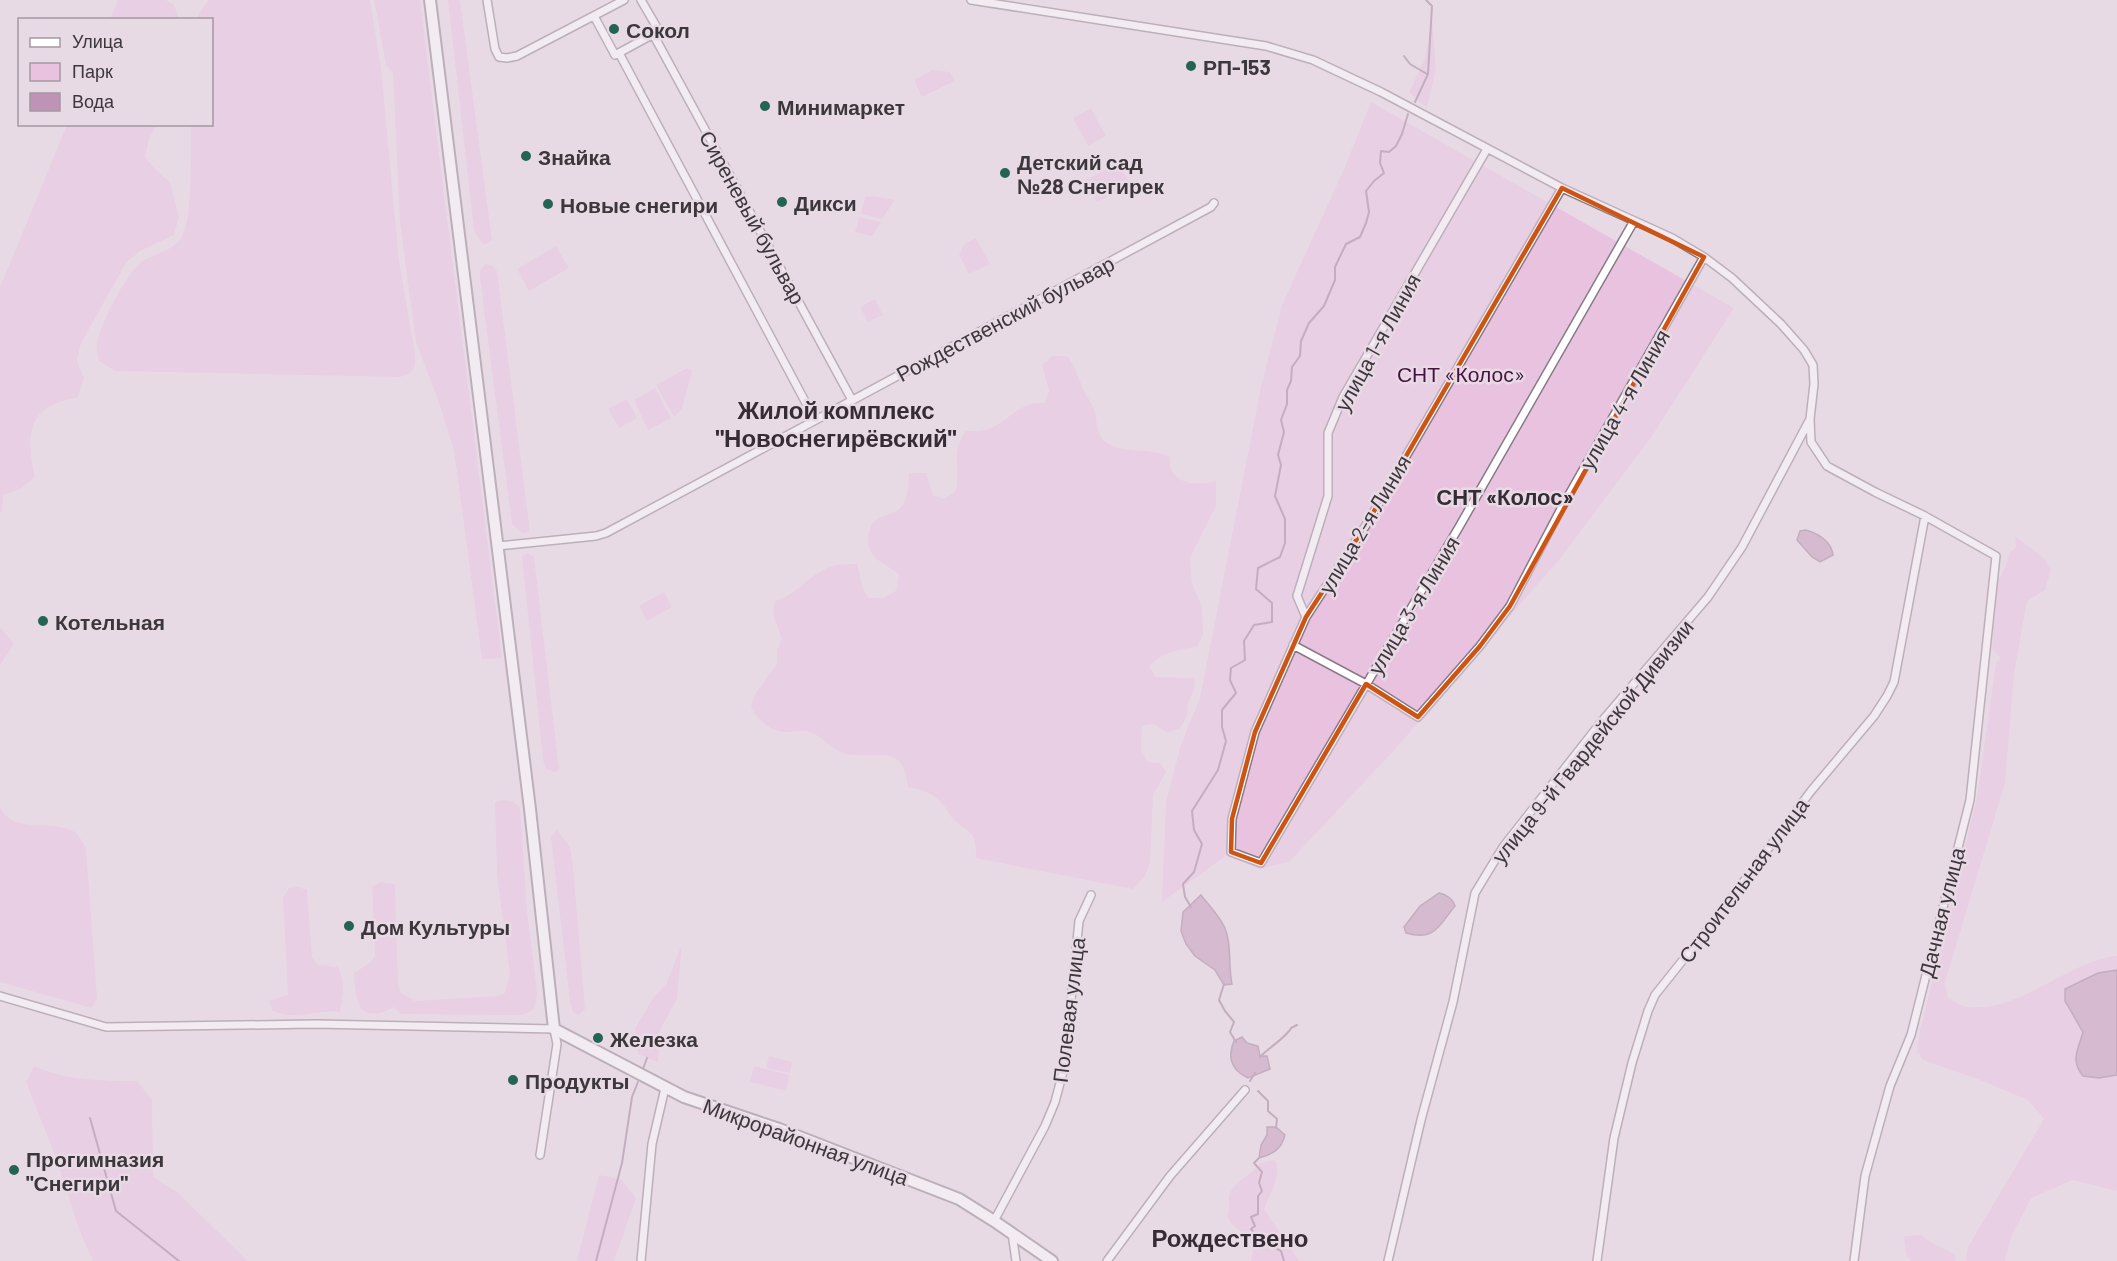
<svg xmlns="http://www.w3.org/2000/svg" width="2117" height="1261" viewBox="0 0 2117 1261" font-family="Barlow,sans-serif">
<rect width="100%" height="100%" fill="#e8dae5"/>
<path fill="#e9c2e0" d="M118 0H166L174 5 179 19H110Z
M209 0H370L381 68 399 261 415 354V364L412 372 400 377 115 371 99 361C98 355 96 349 97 343 101 322 125 276 141 262 154 253 176 251 183 235 193 211 190 153 191 125L212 124V20L197 19 201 10Z
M374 0H420L502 658 482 659 454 450 438 400 416 342 400 223 393 73 386 65Z
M448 0H460L492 240 484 245 474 231Z
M1432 19 1436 68 1427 108 1409 92 1425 59Z
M932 70 950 72 955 81 922 97 914 80Z
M1371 102 1734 308 1652 436 1563 555 1398 746 1290 861 1259 869 1227 855 1162 902 1166 802 1181 744 1200 698 1261 387 1282 305 1344 169Z
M1091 108 1106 136 1088 146 1073 118Z
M67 125H156L149 139 145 157 156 170 170 182 179 217 174 235 140 251 126 263 81 343 77 361 84 378 78 397C67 400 52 403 43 411 25 426 30 456 35 477L20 489 3 495 2 513 0 512V287Z
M1118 163 1131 185 1097 202 1086 180Z
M873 196 895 200 882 219 861 214 865 197Z
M859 217 881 222 872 236 855 232Z
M976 238 990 264 969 274 959 255 964 244Z
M556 246 569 268 529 291 517 269Z
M485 264 492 265 497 271 529 524V531L523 534 512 524 480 279V270Z
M875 299 883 315 868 322 860 307Z
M1052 356H1067C1076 367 1079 380 1085 393 1088 398 1092 403 1094 409 1098 421 1095 435 1107 443 1127 455 1151 447 1170 457 1170 462 1170 468 1172 471 1180 486 1202 485 1216 481V506L1190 558 1192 584 1202 606 1203 635 1197 647C1177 650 1163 651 1149 667L1156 677 1195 678 1194 691 1188 702 1187 717 1180 728 1167 733 1154 724 1142 726 1141 750 1148 762 1160 763 1166 772 1153 795 1150 863 1144 877 1133 889 976 858C976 827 970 836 952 818 949 814 947 809 944 806 935 794 922 789 908 787 903 741 878 760 846 754 832 751 823 736 810 732 802 729 791 733 782 732 769 729 756 719 751 707L755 694 777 664V650L782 639 773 614 775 601C798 595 810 572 833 566 841 564 849 564 857 564 862 578 859 586 869 598H884L897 590 899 574C885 563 867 559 868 538 868 533 871 524 875 521 881 514 894 515 900 508 909 499 908 485 909 473H926L933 495 944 499 956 491C961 468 950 451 966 431 974 431 984 431 991 428 1013 418 1016 403 1044 403L1049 391 1042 365Z
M687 368 692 371 682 409 674 417 656 385Z
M655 388 671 418 648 430 634 400Z
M627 399 637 418 619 428 608 409Z
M2015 536 2044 558 2051 570 2045 590 2027 601 2014 674 2005 783 1945 982 1948 998C1954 1001 1962 1007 1969 1007 2021 1012 2065 962 2117 956V970L2098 973 2065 989V1001L2083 1032 2075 1057 2099 1078 2117 1075V1191L2073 1180 2031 1198 2011 1237 2005 1261H1966L1968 1247 2044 1119 2028 1100 1980 1080 1923 1060 1917 1051 1920 1031 1977 798 1996 663 2001 658 1992 649 1996 586 2008 560 2009 553 2016 547Z
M528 553 534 557 559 769 556 772 546 769 543 760 522 556Z
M664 592 672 607 647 621 639 606Z
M0 627 14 644 0 665Z
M504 800 513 801 520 808 527 910 537 991C537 1005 534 1014 519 1015L401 1014 394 1007C359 1026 355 1002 354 973L370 963 375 956 372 887 380 882 395 884 398 983 400 992 415 1001 497 996 505 993 510 973 497 875 495 802Z
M0 807C15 836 50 818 75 832 79 835 83 843 86 848L97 998 92 1008 0 982Z
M557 830 570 847 573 866 585 1009 579 1015 573 1012 570 1002 551 837Z
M298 887 307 890 312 957 318 965 338 967C346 982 343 996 340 1012 317 1009 293 1022 272 1010L269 1001 288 995 283 898 289 888Z
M682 944 677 999 660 1030 658 1062 638 1054 635 1029 653 998 666 984Z
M769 1056 792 1062 790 1073 766 1068Z
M34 1066C65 1080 103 1081 137 1081L152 1100 153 1177 177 1192 248 1261H93L80 1232 56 1158 26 1082Z
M754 1066 790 1075 786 1091 750 1082Z
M1275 1160C1283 1174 1269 1195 1264 1209L1299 1261H1251L1255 1243C1248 1233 1235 1231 1230 1221 1226 1216 1229 1213 1229 1207 1230 1203 1228 1197 1230 1193 1236 1179 1253 1175 1260 1163Z
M599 1175 621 1179 636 1198 614 1261H577Z
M1922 1235C1932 1245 1943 1247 1955 1254L1956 1261H1911L1906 1254 1904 1236Z"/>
<path fill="#bf93b6" stroke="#987791" stroke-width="1.5" d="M1806 530C1819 534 1831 541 1833 555L1820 562 1812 557 1797 540 1800 531Z
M1439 893C1446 894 1453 899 1455 906 1440 924 1435 942 1406 933L1404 927 1420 906Z
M1201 895C1209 906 1222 918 1226 931 1232 948 1228 966 1232 984L1224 985 1215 970 1195 956 1186 944 1181 931 1183 912Z
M2117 970V1075L2099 1078 2083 1076C2070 1060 2078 1050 2083 1032L2065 1001V989L2098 973Z
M1242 1037 1247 1043 1258 1046 1260 1056H1267L1270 1069 1248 1078C1231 1070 1227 1058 1234 1041Z
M1267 1127H1276L1285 1135C1281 1150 1273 1154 1259 1158L1261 1145 1267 1135Z"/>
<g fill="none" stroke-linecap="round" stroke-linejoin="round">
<path stroke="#987791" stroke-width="2" d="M1404 56 1410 64 1427 74
M1415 102 1428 74 1432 6 1426 0
M1191 907 1185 897 1183 884 1194 872 1202 844 1194 830 1192 811 1218 770 1226 741 1222 727V710L1236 693 1230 680 1231 668 1245 660 1244 641 1254 625 1272 622V603L1256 589 1258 568 1280 557 1285 543V519L1275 496 1281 465 1278 455 1284 432 1281 420 1287 404V390L1291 381 1292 367 1300 356 1301 341 1309 323 1324 306 1335 280V267L1346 244 1360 237 1366 223 1369 212 1366 191 1374 181 1384 173 1380 163 1381 151 1389 152 1396 146 1402 134 1408 114
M1224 984 1219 1000 1225 1011 1234 1022 1230 1032 1236 1042
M1260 1057C1268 1048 1287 1037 1291 1028L1297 1025
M643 1069 647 1058
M1250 1081 1255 1073
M1258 1091 1268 1101V1111L1277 1119 1276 1128
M90 1118 116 1211 179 1261
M1259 1158 1254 1163 1262 1172 1259 1183 1262 1191 1258 1196V1214L1251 1217 1255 1226 1251 1229 1257 1237 1266 1236 1270 1245 1281 1251 1284 1261
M596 1261 622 1163 632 1097 638 1082"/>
<g stroke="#877b85" stroke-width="10">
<path id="street" d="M487 0 495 49 499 57 507 58 517 56 624 0
M971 0 1266 46 1313 60 1381 92 1562 188 1672 238 1704 257 1732 278 1781 324 1804 350 1813 365 1814 384 1810 419 1811 442 1827 466 1875 492 1925 516 1996 556 1970 800 1911 1035 1890 1086 1865 1176 1854 1261
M594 16 615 55 659 31 641 0
M653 34 852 400
M619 53 815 420
M1562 188 1366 525 1306 617 1255 732 1232 819 1231 852 1261 863 1459 527 1634 221
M498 546 596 536 606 533 1211 207 1214 203
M1306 617 1297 596 1328 496V433L1343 397 1487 149
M1293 645 1366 684 1418 717 1480 646 1510 606 1562 507 1704 257
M0 996 106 1027 315 1024 554 1029 557 1044 540 1155
M994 1221 1045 1126 1055 1102 1064 1068 1079 921 1091 895
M1012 1233 1016 1261
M641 1261 652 1144 665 1088
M1107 1261 1170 1176 1245 1090
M1388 1261 1421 1120 1453 1002 1475 893 1503 847 1602 721 1708 597 1742 547 1810 419
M1597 1261 1614 1138 1632 1063 1648 1011 1655 995 1718 916 1811 791 1874 716 1887 696 1894 682 1925 516"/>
</g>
<g stroke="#877b85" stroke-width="14">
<path id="secondary" d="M430 0 530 809 554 1029 684 1097 779 1129 959 1199 994 1221 1052 1261"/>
</g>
<use href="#street" stroke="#fff" stroke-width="7"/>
<use href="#secondary" stroke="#fff" stroke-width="10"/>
</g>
<path d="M0 0H2117V1261H0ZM1562 188 1704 257 1510 606 1480 646 1418 717 1366 684 1261 863 1231 852 1232 819 1255 732 1306 617 1366 525Z" fill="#e8dae5" fill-opacity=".55" fill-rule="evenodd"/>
<path fill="none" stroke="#ce5413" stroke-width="4.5" stroke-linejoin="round" d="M1562 188 1704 257 1510 606 1480 646 1418 717 1366 684 1261 863 1231 852 1232 819 1255 732 1306 617 1366 525Z"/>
<g fill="#236453" stroke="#e8dae5" stroke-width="2">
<circle cx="614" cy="29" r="6"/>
<circle cx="1191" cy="66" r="6"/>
<circle cx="765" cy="106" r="6"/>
<circle cx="526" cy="156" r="6"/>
<circle cx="1005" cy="173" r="6"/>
<circle cx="782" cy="202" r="6"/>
<circle cx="548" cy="204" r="6"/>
<circle cx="43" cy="621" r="6"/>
<circle cx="349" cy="926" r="6"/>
<circle cx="598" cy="1038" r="6"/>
<circle cx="513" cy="1080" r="6"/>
<circle cx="14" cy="1170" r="6"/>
</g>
<g text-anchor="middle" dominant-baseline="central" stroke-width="5" stroke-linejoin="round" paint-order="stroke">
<g font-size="21" font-weight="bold" fill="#3c373b" stroke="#e8dae5" text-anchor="start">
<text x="626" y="29">Сокол</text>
<text x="1203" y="66">РП-153</text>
<text x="777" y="106">Минимаркет</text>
<text x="538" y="156">Знайка</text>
<text x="1017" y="161">Детский сад<tspan x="1017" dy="24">№28 Снегирек</tspan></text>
<text x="794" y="202">Дикси</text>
<text x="560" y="204">Новые снегири</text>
<text x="55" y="621">Котельная</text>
<text x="361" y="926">Дом Культуры</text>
<text x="610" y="1038">Железка</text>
<text x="525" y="1080">Продукты</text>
<text x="26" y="1158">Прогимназия<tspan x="26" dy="24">"Снегири"</tspan></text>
</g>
<g font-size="21" fill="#3c373b" stroke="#e8dae5">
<text transform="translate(753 217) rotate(61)">Сиреневый бульвар</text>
<text transform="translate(1005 318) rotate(-28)">Рождественский бульвар</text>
<text transform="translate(1377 342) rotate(-61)">улица 1-я Линия</text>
<text transform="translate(1624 399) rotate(-60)">улица 4-я Линия</text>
<text transform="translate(1364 524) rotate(-59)">улица 2-я Линия</text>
<text transform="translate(1413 605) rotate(-59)">улица 3-я Линия</text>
<text transform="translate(1592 741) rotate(-51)">улица 9-й Гвардейской Дивизии</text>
<text transform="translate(1743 880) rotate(-53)">Строительная улица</text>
<text transform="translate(1941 912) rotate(-76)">Дачная улица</text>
<text transform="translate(1068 1010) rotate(-83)">Полевая улица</text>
<text transform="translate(806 1141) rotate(20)">Микрорайонная улица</text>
</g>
<g font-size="21" fill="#471140" stroke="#e8dae5">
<text x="1461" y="373">СНТ «Колос»</text>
</g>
<g font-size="22" font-weight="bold" fill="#362c34" stroke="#e8dae5">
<text x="1505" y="496">СНТ «Колос»</text>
</g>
<g font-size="24" font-weight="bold" fill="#362c34" stroke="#e8dae5">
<text x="836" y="409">Жилой комплекс<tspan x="836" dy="28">"Новоснегирёвский"</tspan></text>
<text x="1230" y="1237">Рождествено</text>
</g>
</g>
<rect x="18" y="18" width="195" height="108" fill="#e8dae5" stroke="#a399a1" stroke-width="1.5"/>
<rect x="30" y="38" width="30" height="9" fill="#ffffff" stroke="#a399a1" stroke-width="1.5"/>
<text x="72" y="48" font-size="18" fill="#3c373b">Улица</text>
<rect x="30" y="63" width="30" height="18" fill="#e9c2e0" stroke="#a399a1" stroke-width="1.5"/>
<text x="72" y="78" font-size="18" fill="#3c373b">Парк</text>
<rect x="30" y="93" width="30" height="18" fill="#bf93b6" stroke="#a399a1" stroke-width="1.5"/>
<text x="72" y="108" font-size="18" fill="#3c373b">Вода</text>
</svg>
